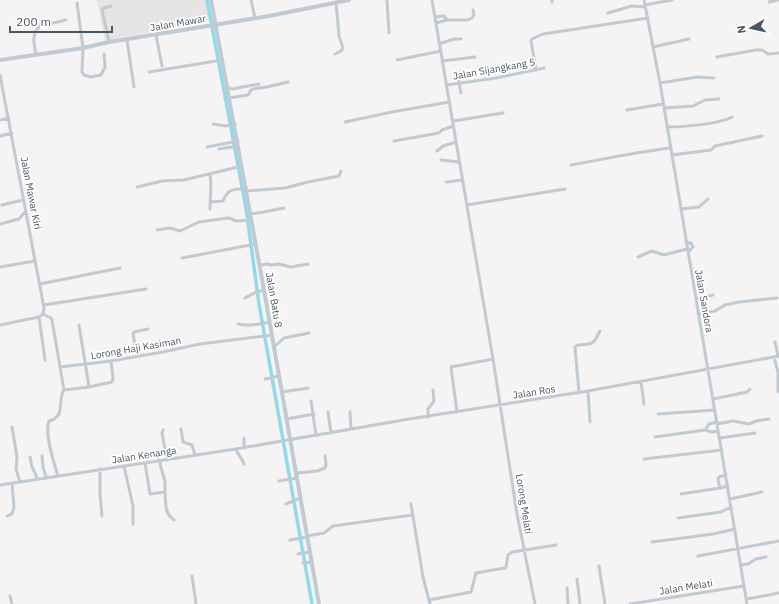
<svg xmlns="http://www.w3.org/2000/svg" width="779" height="604" viewBox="0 0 779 604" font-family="'IBM Plex Sans',sans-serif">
<rect width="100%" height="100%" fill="#f5f3f3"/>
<path fill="#e6e4e5" d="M97 0H207L211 20 105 41Z"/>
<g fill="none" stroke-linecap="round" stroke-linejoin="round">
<path stroke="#90daee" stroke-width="3.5" d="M207 0 246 208 259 304 312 604"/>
<path stroke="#c1cad2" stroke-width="3" d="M251 0 255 18
M387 0 389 33
M432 0 493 359 517 514 535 604
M552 0V2
M644 0 660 83 747 604
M769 2 779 0
M77 3 83 48 82 72 84 75 90 77 101 75 105 67 104 54
M645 5 672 0
M608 13 632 6 645 7
M435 17 444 16 447 20
M436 23 447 20H468L472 18 474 15 473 10
M156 35 162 66
M127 40 134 87
M109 42 102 9 104 8 111 6
M439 44 454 39H461
M653 47 689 39
M36 54C34 44 31 34 40 26L66 20
M335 54 341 51 343 48 339 36 336 2
M717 57 756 50H762L768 54 779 53
M397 60 441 51
M442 61 475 57
M536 70 531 41 532 39 543 34 648 18
M149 72 222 60
M457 72 461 93
M0 75 44 308 43 314
M660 83 697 77 714 78
M447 85 496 78 544 68
M228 87 232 89 259 84
M229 98 248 95 251 90 253 89 267 87 288 82
M664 108 693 106 705 100 719 99
M627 110 663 104
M0 120 9 118
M453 121 503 113
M345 122 392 112 449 102
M213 124 226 126 235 124
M667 127C682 127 720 124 732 117
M0 136 12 133
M394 141 439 133 442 130 453 126
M207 147 238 141
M219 149 238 146
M437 151 443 146 456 142
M672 155 711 150 715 146 762 136
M441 160 459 162
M571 165C604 159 637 152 670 148
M210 174C212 185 210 197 210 209
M446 182 462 180
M137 187 162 181 184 180 242 166
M247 191 285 188 308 182 339 176 341 171
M210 202 223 201C229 187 233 191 246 188
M2 205 23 200
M467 205 565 189
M681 209 699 207 708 199
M250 214 264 212 284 208
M0 224 19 219 25 212
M157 230 170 228 180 231 199 222 228 218 232 219 235 221 252 220
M686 243H691L693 247 688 252
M638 257 652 251 664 255 687 249
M182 258 256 244
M260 265 268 264 271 265 279 264 291 267 308 264
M0 267 35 261
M40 284 120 268
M245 298 256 292 264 290
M696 299 713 295
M44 305 146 289
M43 314 51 318 52 320 60 367 111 361 163 352 200 344 272 335
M698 314 715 311 725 305 739 302 777 298
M39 317 45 360
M238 324C247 327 260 324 270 322
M0 325 39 317 43 314
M79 325 89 387
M775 342 778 356
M274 347 284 338 309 333
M137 356 133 334 134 332 148 329
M774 357 778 372V392
M60 367 64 390 89 387 112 382 113 378 111 361
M265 379 279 376
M641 382 644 404
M588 391 590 422
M282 392 308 388
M579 393 575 347 578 345C593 344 593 345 600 331
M713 399 747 392 750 389
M311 401 316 435
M328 412 331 433
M350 412 351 429
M457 412 451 367 493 359
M658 414 715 410
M428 417V409L434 401 433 390
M287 419 314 414
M717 424 733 421 749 424 756 421 769 419
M12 427 17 457 16 469 20 482
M181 429 183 442 192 445 195 455
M163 430 162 433 167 460
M705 430 709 424 717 422
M655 437 705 430 712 432 718 431
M720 438 755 433
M244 447V438
M236 449C238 455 242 458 244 464
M42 456 43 467 46 477
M30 457 32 467 35 473 37 479
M644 459 722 450
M145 463 150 494 165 492V482L159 460
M124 466 133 506V524
M100 469V494L102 516
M297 473 317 471 325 468 326 464 325 456
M726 475 719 477 718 480 720 488 728 486
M58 476C54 463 44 433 49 421 51 420 54 420 55 418 64 413 58 398 64 390
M279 481 297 478
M0 485 236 449 409 419 588 391 779 356
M165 492C166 503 164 513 174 520
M681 494 720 488
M730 499 762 492
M286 504 301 498
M411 504 423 577 430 604
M7 516 12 514 14 507 12 484
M678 518 721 512 731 507
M307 536 324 533 333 526 412 515
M290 540 307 537
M652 542 713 534 735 529
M298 554 310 552
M698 556 779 541
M303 563 312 562
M741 565 748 564 756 559 766 557
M599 566 605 604
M192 576 196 604
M577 579 580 604
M567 588 568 604
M10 596 12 604
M747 599 779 593
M429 600 471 592 476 573 505 568 506 567 508 555 512 552 556 545
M630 604 744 586"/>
<path stroke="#c1cad2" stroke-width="4" d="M211 0 264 290 319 604
M0 60 83 48 109 42 269 16 349 0"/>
</g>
<g text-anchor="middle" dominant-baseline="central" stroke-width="3.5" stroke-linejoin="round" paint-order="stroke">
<g font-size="10" fill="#4a5661" stroke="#fff">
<text transform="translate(178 23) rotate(-10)">Jalan Mawar</text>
<text transform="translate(494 69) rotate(-10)">Jalan Sijangkang 5</text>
<text transform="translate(31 193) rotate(79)">Jalan Mawar Kiri</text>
<text transform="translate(274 300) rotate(80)">Jalan Batu 8</text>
<text transform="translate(704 301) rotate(80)">Jalan Sandora</text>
<text transform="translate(136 348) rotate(-10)">Lorong Haji Kasiman</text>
<text transform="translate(534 392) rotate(-9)">Jalan Ros</text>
<text transform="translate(144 455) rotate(-9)">Jalan Kenanga</text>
<text transform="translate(524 504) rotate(81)">Lorong Melati</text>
<text transform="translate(686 587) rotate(-9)">Jalan Melati</text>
</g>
</g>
<g transform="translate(751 28) rotate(261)" stroke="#ffffff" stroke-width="3" paint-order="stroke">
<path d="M0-3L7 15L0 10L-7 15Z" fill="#4a5661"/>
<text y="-6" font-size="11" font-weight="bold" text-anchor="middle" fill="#4a5661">N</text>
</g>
<path d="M10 26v6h102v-6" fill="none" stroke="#4a5661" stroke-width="2"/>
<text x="16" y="26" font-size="12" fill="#4a5661" stroke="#ffffff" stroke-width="3" paint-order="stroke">200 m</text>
</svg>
